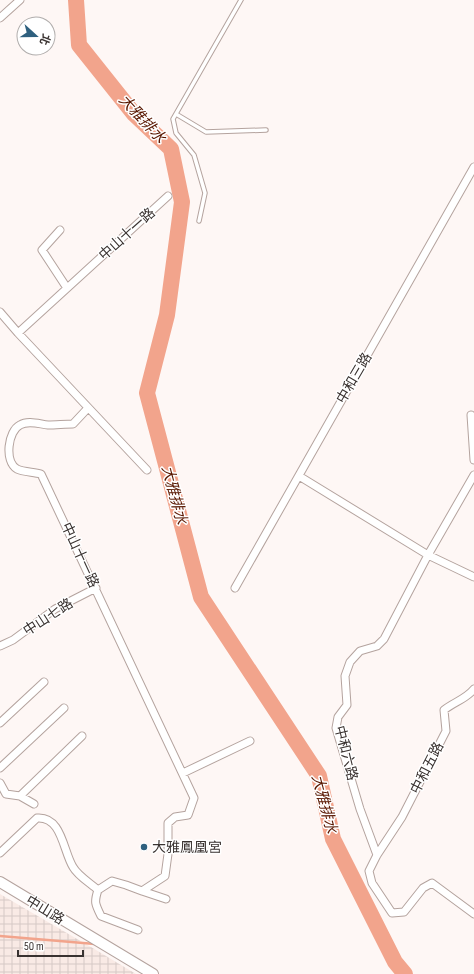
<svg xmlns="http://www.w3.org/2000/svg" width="474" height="974" viewBox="0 0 474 974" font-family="'Sofia Sans Condensed','Noto Sans TC',sans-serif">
<defs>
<pattern id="industrial-grid" width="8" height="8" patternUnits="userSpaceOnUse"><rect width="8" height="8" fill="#f9eae5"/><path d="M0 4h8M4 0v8" fill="none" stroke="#d6c9c5"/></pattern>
</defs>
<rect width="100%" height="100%" fill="#fef7f5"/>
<path fill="url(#industrial-grid)" d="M0 894 96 950 136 974H0Z"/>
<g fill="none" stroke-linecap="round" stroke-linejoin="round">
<path stroke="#f2a48c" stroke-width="2.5" d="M0 936 95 944"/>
<path stroke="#f2a48c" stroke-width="16" d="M76 0 79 45 134 114 171 149 182 202 167 315 147 393 201 597 319 776 333 839 395 962 405 974"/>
<g stroke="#b4a39e" stroke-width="5.5">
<path id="lane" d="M176 114 206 132 266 130
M199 221 205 193 194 155 176 133 173 119 241 0"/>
</g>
<g stroke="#b4a39e" stroke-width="9">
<path id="street" d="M0 18 20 0
M60 230 42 250 67 288
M0 312 18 333 147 470
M18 333 168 196
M88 408 73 424C65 424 56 425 48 425 39 424 28 420 20 425 8 431 4 461 17 469 23 472 34 472 41 474L194 798 188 815 175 817 168 823V854L165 876 142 891 126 885 112 881 98 890
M471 415 474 460
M299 476 428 555 474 577
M235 588 474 167
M0 646 13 640 55 609 96 588
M474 689C466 699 454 702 444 710L446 731 402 817 377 855 369 871 372 883 392 913 404 912 423 888 432 883 474 914
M0 723 44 682
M0 768 64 708
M183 773 250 741
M0 783 6 794 20 796 34 804
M20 796 82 736
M0 853 37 818C62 816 63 851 73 867 78 876 90 883 98 890
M377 855 360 809 336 728 338 717 347 705 345 676 350 662 360 651 377 646 384 639 428 555 474 475
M98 890C94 902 95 904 101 916L138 930
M142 891 166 899"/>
</g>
<g stroke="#b4a39e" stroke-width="12">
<path id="secondary" d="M0 882 153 974"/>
</g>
<use href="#lane" stroke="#fff" stroke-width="3.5"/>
<use href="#street" stroke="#fff" stroke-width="7"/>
<use href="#secondary" stroke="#fff" stroke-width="10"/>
</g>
<circle fill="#2f607e" stroke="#fff" stroke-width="1.5" cx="144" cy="847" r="4"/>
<g text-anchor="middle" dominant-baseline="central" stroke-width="3" stroke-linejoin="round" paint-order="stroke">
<g font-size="14" fill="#393230" stroke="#fff">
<text transform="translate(127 234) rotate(-42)">中山十一路</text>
<text transform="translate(354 378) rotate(-60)">中和三路</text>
<text transform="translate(80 555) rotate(65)">中山十一路</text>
<text transform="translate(48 617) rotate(-33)">中山七路</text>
<text transform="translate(346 753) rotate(76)">中和六路</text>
<text transform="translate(427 768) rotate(-63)">中和五路</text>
<text transform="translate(45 910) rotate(31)">中山路</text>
</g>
<g font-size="14" fill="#393230" stroke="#fff" text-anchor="start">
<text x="152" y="847">大雅鳳凰宮</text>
</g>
<g font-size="15" font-style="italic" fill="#591700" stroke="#fff">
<text transform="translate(142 119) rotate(47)">大雅排水</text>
<text transform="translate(174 495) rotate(75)">大雅排水</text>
<text transform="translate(324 804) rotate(75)">大雅排水</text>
</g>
</g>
<g transform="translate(36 36) rotate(111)"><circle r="19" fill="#ffffff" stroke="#b0adac"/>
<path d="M0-3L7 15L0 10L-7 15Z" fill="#2f607e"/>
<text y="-6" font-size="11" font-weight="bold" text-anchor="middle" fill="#393230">北</text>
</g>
<path d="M18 950v6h65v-6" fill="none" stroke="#393230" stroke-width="2"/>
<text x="24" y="950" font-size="12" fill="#393230" stroke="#ffffff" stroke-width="3" paint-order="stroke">50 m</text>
</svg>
